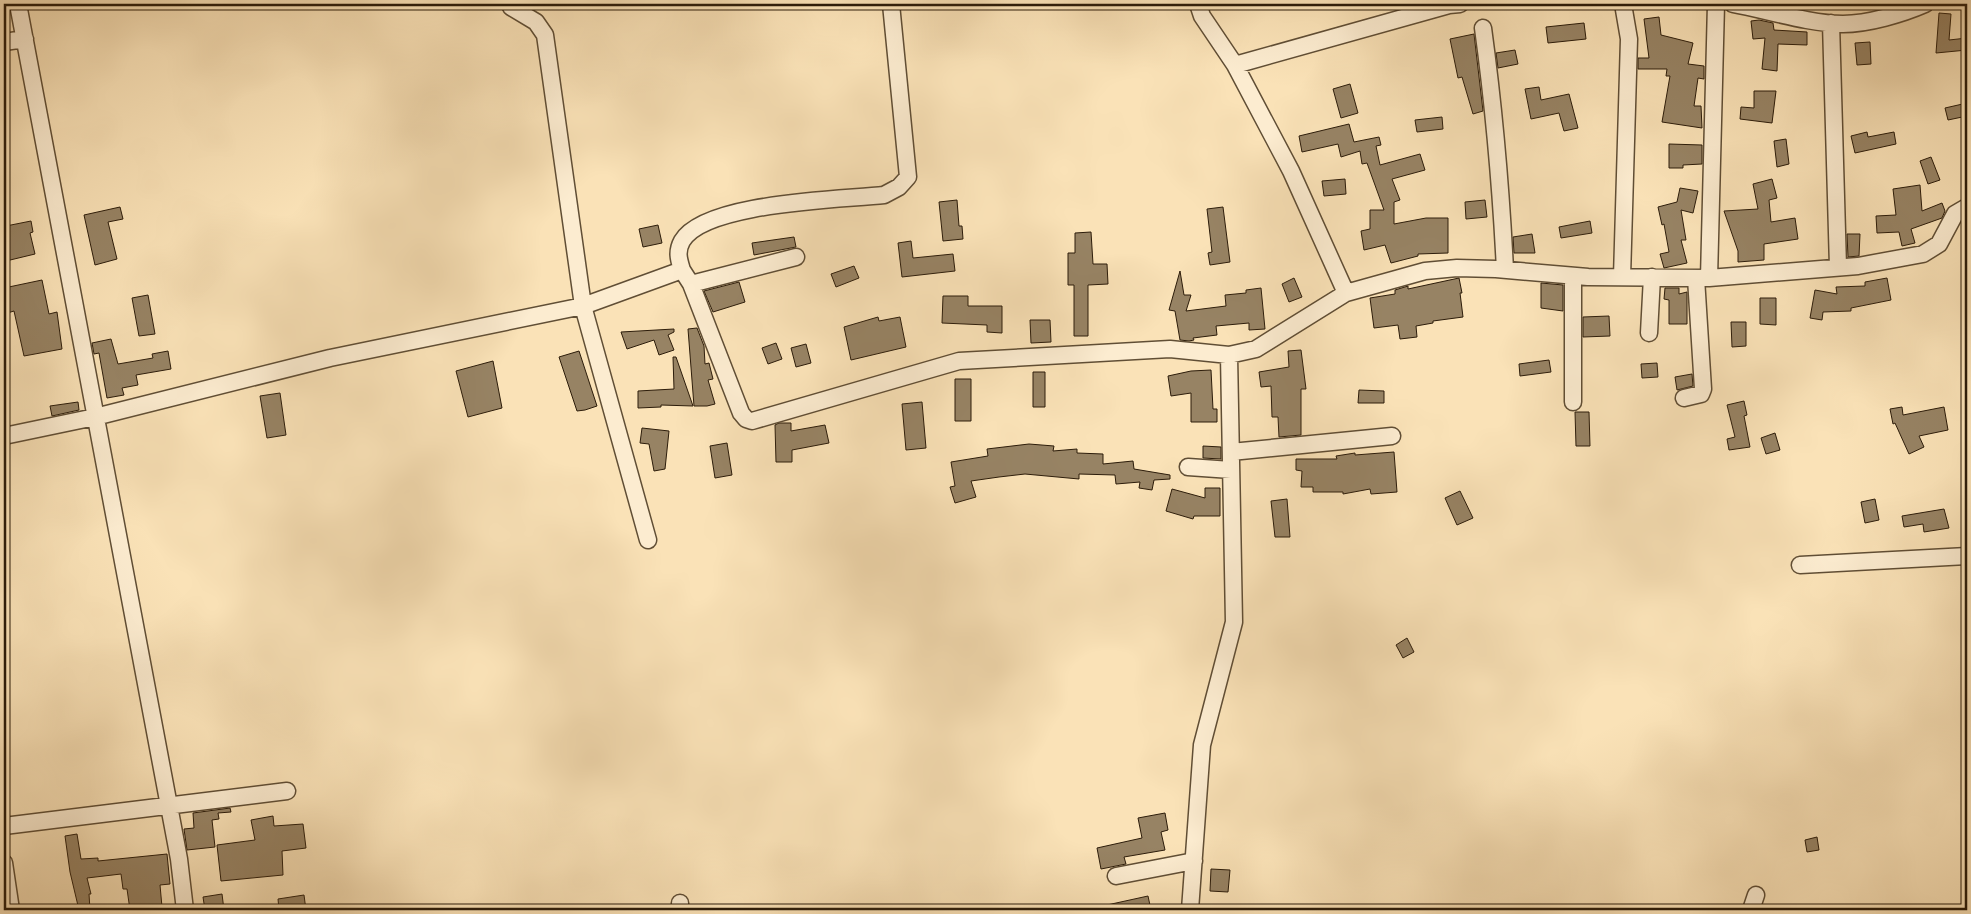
<svg xmlns="http://www.w3.org/2000/svg" width="1971" height="914" viewBox="0 0 1971 914" font-family="'Libre Caslon Text',serif">
<rect width="100%" height="100%" fill="#fae2b7"/>
<filter id="stains"><feTurbulence type="fractalNoise" baseFrequency=".004" numOctaves="4"/><feColorMatrix values="0 0 0 0 .2 0 0 0 0 .09 0 0 0 0 .02 0 0 0 .5 -.17"/></filter>
<radialGradient id="worn" r=".72"><stop offset=".6" stop-color="#630" stop-opacity="0"/><stop offset="1" stop-color="#630" stop-opacity=".3"/></radialGradient>
<path fill="#978364" stroke="#2c1c0a" d="M1939 13 1951 14 1949 40 1967 38V50L1936 53Z
M1659 17 1661 35 1693 43 1688 64 1704 66V79L1698 78 1694 106H1701L1702 128 1662 122 1670 76H1666L1667 69H1638V58H1649L1644 19Z
M1759 20 1773 23 1774 30 1807 32V45L1778 44 1777 71 1762 69 1765 38 1753 39 1751 21Z
M1584 23 1586 39 1548 43 1546 27Z
M1474 34 1483 111 1473 114 1462 77 1458 78 1450 39Z
M1870 42 1871 64 1857 65 1855 43Z
M1515 50 1518 64 1498 68 1496 53Z
M1350 84 1358 113 1341 118 1333 89Z
M1539 87 1541 100 1569 94 1578 128 1564 131 1559 113 1531 119 1525 89Z
M1754 91H1776L1772 123 1740 119 1741 107 1754 108Z
M1967 103V116L1948 120 1945 108Z
M1442 117 1443 129 1417 132 1415 120Z
M1349 124 1354 142 1379 137 1381 145 1376 146 1380 165 1420 154 1425 170 1392 179 1400 200 1394 202V224L1426 218H1448V253L1418 254V256L1391 263 1385 245 1364 250 1361 231 1370 229V210H1384L1367 163 1362 164 1360 151 1341 157 1338 144 1302 152 1299 136Z
M1867 132 1868 137 1894 132 1896 144 1855 153 1851 136Z
M1786 139 1789 164 1777 167 1774 141Z
M1669 144 1702 145V164L1683 165V168H1669Z
M1931 157 1940 180 1928 184 1920 161Z
M1345 179 1346 194 1324 196 1322 181Z
M1772 179 1777 198 1769 200 1771 222 1795 218 1798 239 1764 244V260L1738 262V251L1724 211 1758 209 1753 184Z
M1920 185 1922 211 1942 203 1945 211 1942 218 1911 229 1915 243 1902 246 1899 232 1877 233 1876 216 1896 215 1893 189Z
M1680 188 1698 191 1693 213 1681 210 1686 240H1681L1687 263 1664 268 1660 254 1669 252 1664 224 1662 225 1658 207 1677 202Z
M957 200 959 226H962L963 239 943 241 939 202Z
M1485 200 1487 217 1466 219 1465 202Z
M120 207 123 219 108 222 117 259 95 265 84 215Z
M1223 207 1230 262 1210 265 1208 253 1212 252 1207 209Z
M31 221 33 232 30 233 35 254 6 261 4 244 9 242 6 226Z
M1590 221 1592 233 1561 238 1559 227Z
M658 225 662 243 643 247 639 229Z
M1091 232 1093 264H1107L1108 284 1088 285V336H1074V285H1068V253H1075V233Z
M1532 234 1535 253H1514L1513 237Z
M1847 234H1860L1859 256 1848 257Z
M794 237 796 247 754 255 752 243Z
M911 241 913 258 953 254 955 271 902 277 898 243Z
M854 266 859 278 836 287 831 274Z
M1180 271 1184 295H1191L1186 311 1226 306 1225 295 1246 293V290L1261 288 1265 329 1249 330V323L1216 326 1217 335 1193 338 1194 340 1189 341 1180 340 1175 311 1169 310Z
M1294 278 1302 297 1289 302 1282 284Z
M1459 278 1462 293H1460L1463 317 1433 321V323L1416 326 1417 337 1400 339 1398 325 1374 328 1370 298 1395 294V290L1408 286V289Z
M1887 278 1891 300 1851 308V311L1823 312 1822 320 1810 318 1815 290 1837 294 1836 287 1865 286V282Z
M42 280 49 314 57 312 62 349 24 356 14 311 4 314V288Z
M739 282 745 302 713 312 704 291Z
M1541 283 1563 285V311L1541 308Z
M1665 288H1679V294L1687 292V324H1669V300L1664 299Z
M148 295 155 334 139 336 132 298Z
M943 296H968V306H1002V333L987 332V325L942 323Z
M1760 298H1776V325L1760 324Z
M1609 316 1610 336 1583 337V317Z
M878 317 879 321 900 317 906 347 851 360 844 327Z
M1030 320H1050L1051 342 1031 343Z
M1731 322H1746V346L1732 347Z
M697 328 704 346 705 364 709 363 713 379 708 380 715 404 707 406H694L688 329Z
M674 329V332L668 335 674 350 659 355 654 340 627 349 621 332Z
M111 339 118 364 153 358 152 354 168 351 171 369 136 375 138 385 122 388 124 395 107 398 99 353 94 354 92 343Z
M776 343 782 359 768 364 762 348Z
M806 344 811 363 796 367 791 348Z
M1301 350 1306 389H1301V435L1279 437 1278 417H1272L1271 386 1261 387 1259 372 1289 367 1288 351Z
M579 351 597 406 585 410 577 411 559 357Z
M673 357H676L693 406 661 405V407L638 408V391L674 389Z
M1549 360 1551 372 1520 376 1519 364Z
M493 361 502 408 468 417 456 371Z
M1657 363 1658 377 1642 378 1641 364Z
M1211 370 1213 409H1217V422H1191V393L1171 396 1168 376 1191 371Z
M1033 372H1045V407H1033Z
M1692 374 1693 386 1677 390 1675 377Z
M955 379H971V421H955Z
M1359 390 1384 391V403H1358Z
M280 393 286 435 267 438 260 396Z
M1744 401 1747 415 1744 416 1750 447 1729 450 1727 439 1735 437 1727 405Z
M78 402 79 410 52 416 50 406Z
M922 402 926 448 906 450 902 404Z
M1902 407 1903 415 1944 407 1948 430 1919 436 1924 447 1909 454 1895 423 1893 424 1890 409Z
M1575 412H1589L1590 446H1576Z
M779 423H791V431L825 425 829 443 792 450V462H776L775 425Z
M642 428 669 431 665 469 654 471 649 444 640 443Z
M1775 433 1780 450 1766 454 1761 438Z
M727 443 732 475 715 478 710 446Z
M1029 444 1054 446 1053 451 1077 449V453L1103 454V464L1133 461 1134 469 1170 475V479L1154 480 1152 490 1139 488 1140 482 1116 484 1115 475 1079 474V479L1025 474 999 477 971 481 976 497 955 503 950 487 955 486 951 462 988 456 987 449Z
M1203 446 1221 447V459L1203 458Z
M1394 452 1397 492 1371 494 1370 489 1343 494V492H1313V487H1301L1302 471 1296 470V459H1337L1336 456 1355 453V455Z
M1205 488H1220V516H1194L1193 519 1166 511 1172 489 1205 498Z
M1460 491 1473 518 1457 525 1445 498Z
M1287 499 1290 537H1275L1271 501Z
M1875 499 1879 520 1865 523 1861 502Z
M1944 509 1949 528 1924 532 1923 524 1904 527 1902 516Z
M1407 638 1414 652 1403 658 1396 645Z
M230 808 231 812 218 813 219 819 212 820 215 847 187 850 184 829 194 828 193 813Z
M1165 813 1168 830 1161 832 1165 850 1124 857 1126 864 1101 869 1097 848 1142 838 1138 818Z
M273 816 274 826 303 824 306 848 282 851 283 875 221 881 217 845 255 840 251 820Z
M77 834 81 859 98 858V861L167 854 170 884 160 885 162 907 149 908V910H130L127 889H123L121 874 87 878 91 894H89L90 910H79L70 872 65 836Z
M1817 837 1819 850 1807 852 1805 840Z
M1211 869 1230 870 1228 892 1210 891Z
M222 894 224 910H205L203 897Z
M304 895 306 910H279L278 899Z
M1148 896 1151 910H1108L1107 905Z"/>
<g fill="none" stroke-linecap="round" stroke-linejoin="round">
<g stroke="#604e35" stroke-width="19">
<path id="minor" d="M18 4 179 859 185 910
M510 4 511 7 536 22 545 35 583 306 648 540
M1198 4 1202 16 1235 65 1449 5 1460 4
M1733 4C1766 10 1811 24 1843 24 1868 24 1902 14 1925 4
M1831 23 1838 267
M1483 28C1494 108 1501 189 1505 270
M4 42 25 39
M1235 65 1291 171 1346 293
M682 270C679 260 676 252 682 241 705 202 840 200 884 195L899 187 908 177 891 4
M1573 276V402
M1622 277 1629 39 1623 4
M1709 278 1858 266 1923 254 1939 244 1955 214 1967 207
M691 284 796 257
M1649 333 1652 277
M1684 398 1701 394 1703 389 1696 278
M4 436 95 417 330 358 583 306 682 270 691 284 741 413 746 419 752 421 959 361 1170 349 1229 355 1256 349 1346 293 1425 271 1457 268 1496 269 1588 277 1709 278 1716 4
M1231 452 1392 436
M1188 467 1231 470
M1800 565 1967 556
M4 826 287 791
M4 863 11 910
M1116 876 1194 861
M680 910V903
M1190 910 1202 745 1234 622 1229 355
M1751 910 1756 895"/>
</g>
<use href="#minor" stroke="#fcecd0" stroke-width="16"/>
</g>
<rect width="1971" height="914" fill="none" stroke="#fae2b7" stroke-width="20"/>
<rect x="5" y="5" width="1961" height="904" fill="none" stroke="#2c1c0a" stroke-width="2.5"/>
<rect x="10" y="10" width="1951" height="894" fill="none" stroke="#2c1c0a"/>
<rect width="100%" height="100%" filter="url(#stains)"/>
<rect width="100%" height="100%" fill="url(#worn)"/>
</svg>
